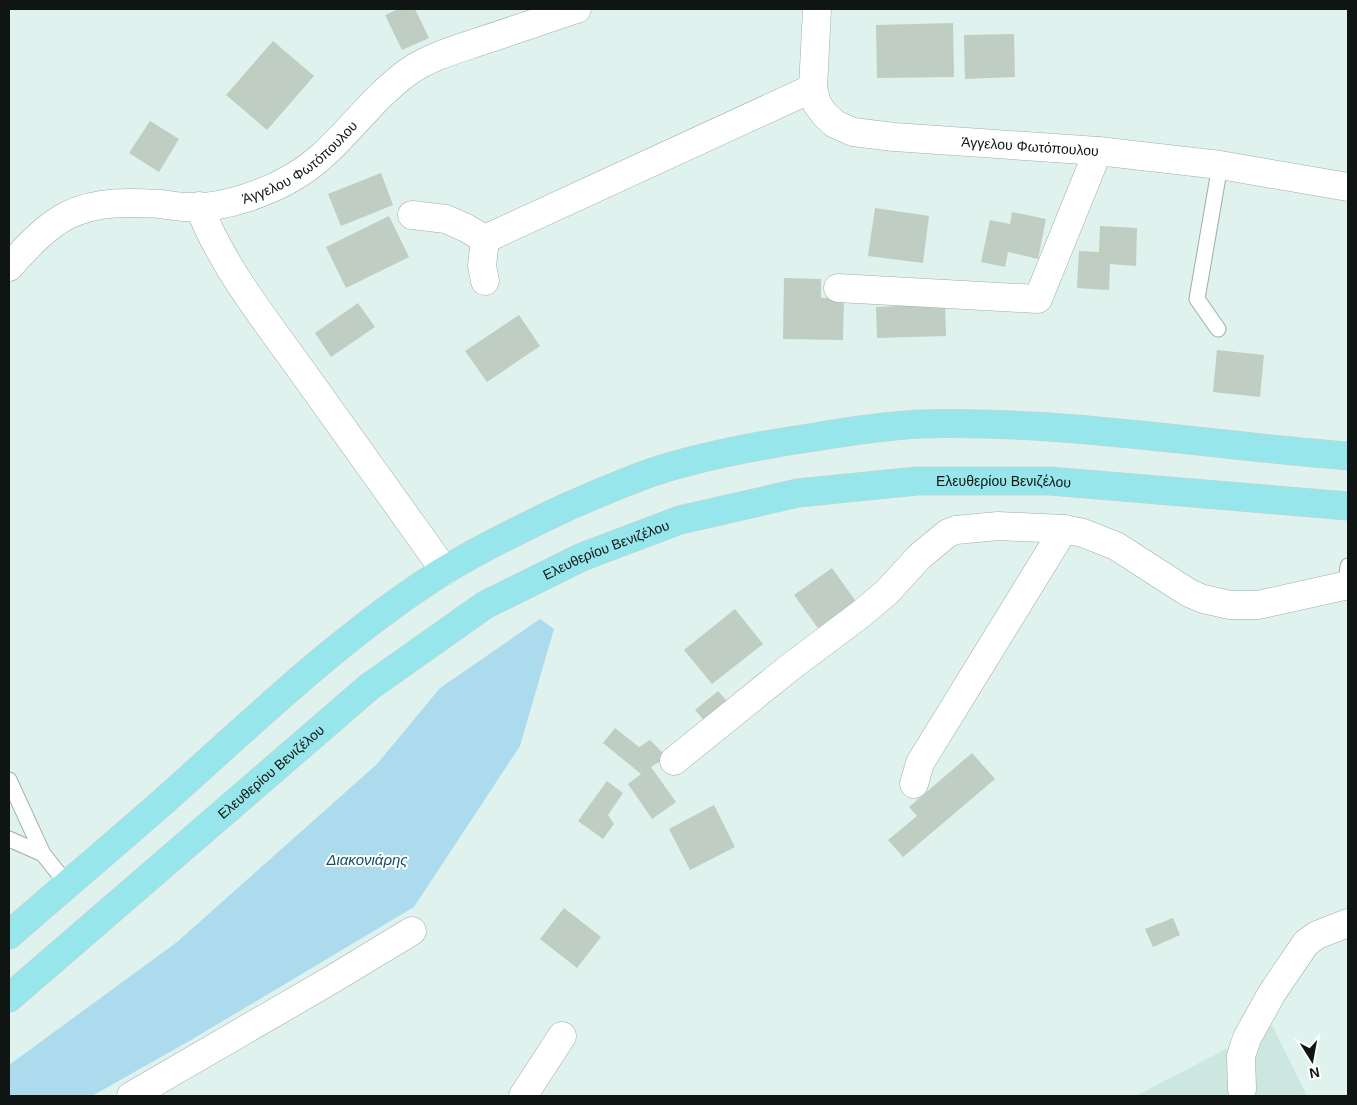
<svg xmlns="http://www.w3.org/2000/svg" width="1357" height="1105" viewBox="0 0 1357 1105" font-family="Helvetica,sans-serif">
<rect width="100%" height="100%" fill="#e0f2ed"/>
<path fill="#cce7df" d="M1272 1025 1307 1096H1136Z"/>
<path fill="#addbee" d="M540 619 554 629 520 746 414 907 191 1040 92 1096H9V1065L177 942 377 764 440 688Z"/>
<path fill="#c0cdc2" d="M398 9H415L429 38 402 50 385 15Z
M953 23 954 77 877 78 876 25Z
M1014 34 1015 77 965 79 964 35Z
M273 41 314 76 267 130 226 95Z
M150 121 179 139 159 172 129 153Z
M381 173 393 205 341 226 328 194Z
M875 208 929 216 923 263 868 256Z
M1012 212 1046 219 1038 259 1008 252 1005 267 981 262 990 220 1010 224Z
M389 216 409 257 346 288 326 247Z
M1100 226 1137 228 1136 266 1110 264 1109 290 1077 288 1079 251 1099 252Z
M784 278 821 279V298H844L843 340 783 339Z
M358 303 375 327 331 357 315 333Z
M945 304 946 336 877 338 876 307Z
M519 315 540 346 487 382 465 351Z
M1217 350 1264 355 1260 397 1213 392Z
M832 568 857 603 820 631 794 595Z
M735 609 763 644 712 684 684 650Z
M718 691 731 706 708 725 695 710Z
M615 728 639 747 650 740 667 757 651 767 676 802 652 819 628 784 641 774 603 743Z
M972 753 995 779 903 857 888 840 917 816 909 807Z
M607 781 623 793 608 815 614 824 603 839 578 821Z
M714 805 735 847 690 870 669 829Z
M564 908 601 937 577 968 540 939Z
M1173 918 1180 935 1153 947 1145 929Z"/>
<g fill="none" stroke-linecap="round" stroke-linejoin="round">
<g stroke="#9eaea9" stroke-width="17">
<path id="service" d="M1218 329 1197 299 1220 165
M1346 586 1348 566
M9 780 43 854
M9 839 43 854 67 884"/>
</g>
<g stroke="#9eaea9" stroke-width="29">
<g id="minor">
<path id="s1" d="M817 9 813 88 817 104 825 115 835 124 853 132 894 137 1098 151 1185 161 1220 165 1348 187"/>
<path d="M199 206C221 264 263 317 299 367 347 435 396 503 445 571"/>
<path d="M412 215 446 219 466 228 485 239"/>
<path d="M485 239 813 88"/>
<path d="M485 239 482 266 485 281"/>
<path id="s2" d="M9 267C25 249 46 226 68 215 97 201 129 202 161 204 169 205 178 207 187 207 207 208 228 204 246 198 274 189 300 176 322 156 352 129 375 96 408 72 431 56 458 49 484 40 515 30 546 19 577 9"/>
<path d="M838 288 1038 299 1098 151"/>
<path d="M674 761 789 668 861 614 887 592 920 556 948 533 956 530 998 526 1064 529 1083 533 1116 546 1189 593 1203 599 1230 605H1258L1348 585"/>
<path d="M914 784 920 763 1064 529"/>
<path d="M1242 1089 1241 1056 1247 1038 1272 993 1306 943 1317 935 1348 923"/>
<path d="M131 1096 331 980 412 931"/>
<path d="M523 1096 562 1036"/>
</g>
</g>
<g stroke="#cfd0d0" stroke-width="29">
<g id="primary">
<path d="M9 935C64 887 120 840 174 792 260 715 344 634 442 572 483 547 526 526 569 506 597 494 624 482 653 472 705 455 761 445 815 437 850 431 885 426 920 424 957 423 995 424 1033 426 1138 432 1243 448 1348 456"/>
<path id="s3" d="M9 998 369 687 485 605 582 557 680 520 798 493 917 481H1050L1348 506"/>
</g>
</g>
<use href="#service" stroke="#fff" stroke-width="15"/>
<use href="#minor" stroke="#fff" stroke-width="28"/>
<use href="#primary" stroke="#97e6eb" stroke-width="28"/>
</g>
<g text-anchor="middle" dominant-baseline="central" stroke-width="4" stroke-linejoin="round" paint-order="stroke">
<g font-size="14" fill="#0f1513" stroke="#fff">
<text stroke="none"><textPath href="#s1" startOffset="320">Άγγελου Φωτόπουλου</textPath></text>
<text stroke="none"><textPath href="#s2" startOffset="325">Άγγελου Φωτόπουλου</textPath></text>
<text stroke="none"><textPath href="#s3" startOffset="1158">Ελευθερίου Βενιζέλου</textPath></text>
<text stroke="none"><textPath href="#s3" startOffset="751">Ελευθερίου Βενιζέλου</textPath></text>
<text stroke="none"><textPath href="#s3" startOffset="346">Ελευθερίου Βενιζέλου</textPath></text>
</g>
<g font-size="15" font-style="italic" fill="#124e62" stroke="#fff">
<text x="367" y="859">Διακονιάρης</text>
</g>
</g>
<rect width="1357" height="1105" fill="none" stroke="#0f1513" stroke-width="20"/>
<g transform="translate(1312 1060) rotate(169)" stroke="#ffffff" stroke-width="4" paint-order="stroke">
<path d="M0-4L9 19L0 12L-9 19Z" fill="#0f1513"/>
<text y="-8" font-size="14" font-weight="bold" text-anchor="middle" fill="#0f1513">N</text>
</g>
</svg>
